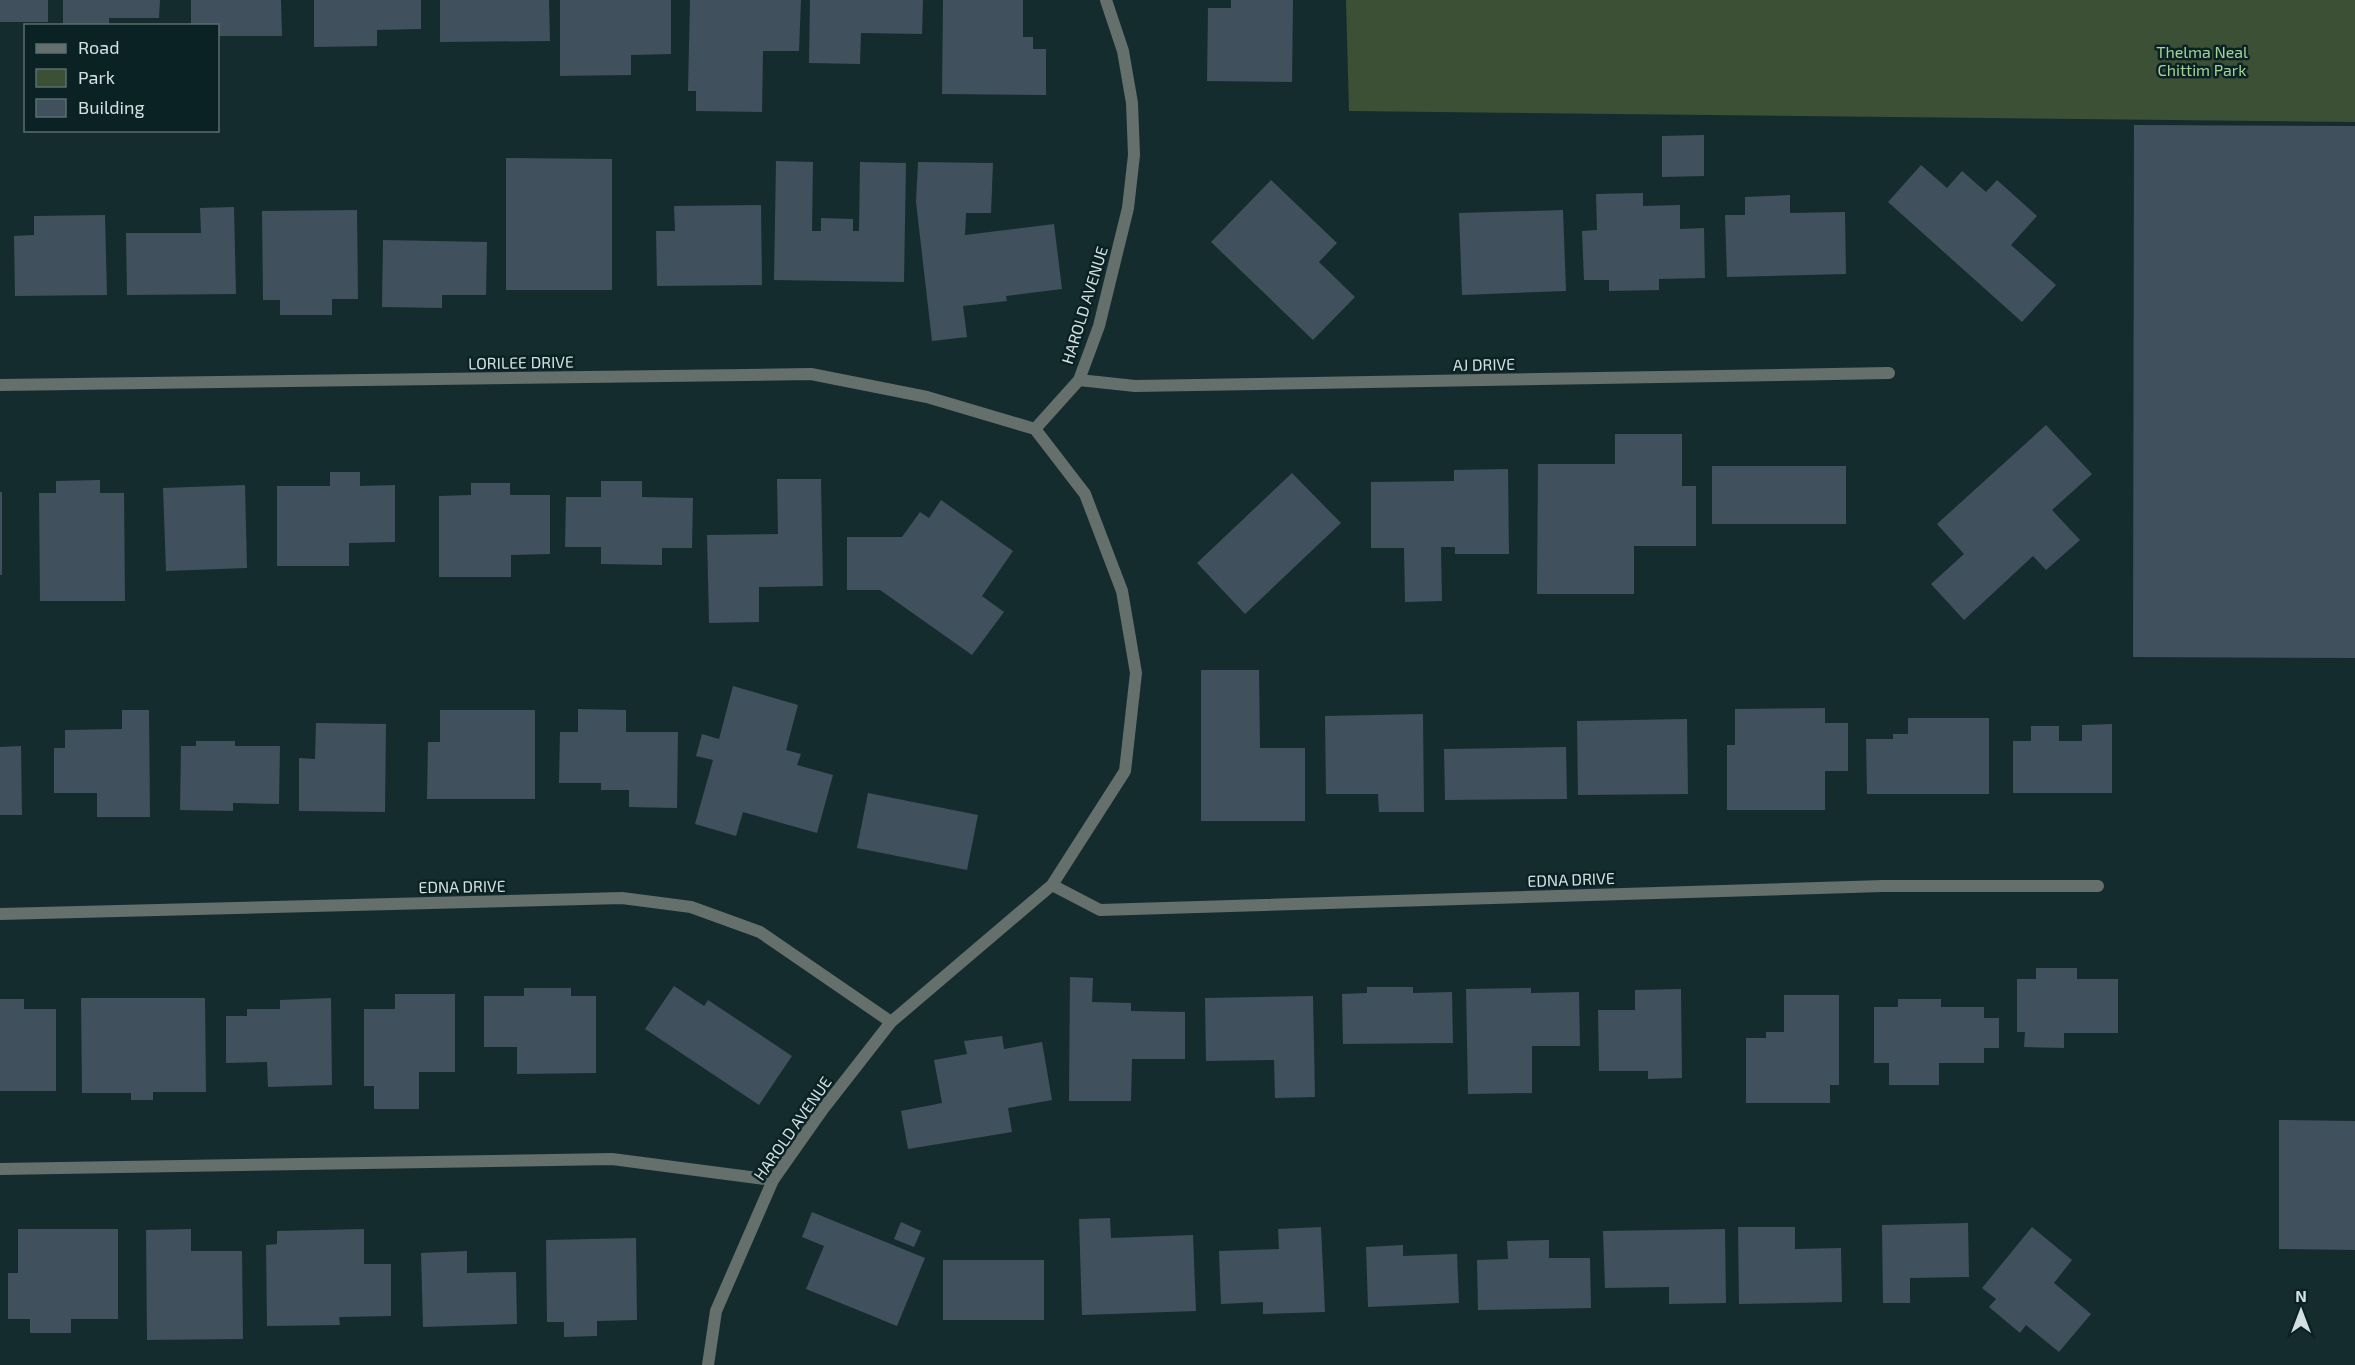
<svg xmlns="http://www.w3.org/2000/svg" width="2355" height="1365" viewBox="0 0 2355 1365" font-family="'Exo 2',sans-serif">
<rect width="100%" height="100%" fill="#152c2f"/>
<path fill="#3c5036" d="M1346 0H2355V122L1349 111Z"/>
<path fill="#40505d" d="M0 0H48V22H0Z
M63 0H160L159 18H109V26H63Z
M191 0H281L282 36H218V26H191Z
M314 0H421V29L377 30V46L314 47Z
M440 0H549L550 41 440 42Z
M560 0H671V54L631 55V75L560 76Z
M690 0H801L799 51H763L762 112 696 111V91H688Z
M810 0H923L922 34 861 33 860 64 809 63Z
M943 0H1023V37H1033V49H1046V95L942 94Z
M1231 0H1293L1292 82 1207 81 1208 8H1231Z
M2134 125 2355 126V658L2133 657Z
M1704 135V176L1662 177V136Z
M506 158 612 159V290H506Z
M776 161 813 162 812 231H821V218L853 219V231H859L860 162 906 163 904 282 774 280Z
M918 162 993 163 991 213H966L965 235 1054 224 1062 289 1006 296 1007 301 963 306 967 337 932 341 916 202Z
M1921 165 1947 188 1962 171 1986 192 1997 180 2037 216 2011 245 2056 285 2022 322 1888 202Z
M1271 180 1337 243 1319 262 1355 297 1313 340 1211 242Z
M1643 193V206L1680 205V229L1704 228 1705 278 1659 279V290L1609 291V280H1584L1582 231 1597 230 1596 194Z
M1790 195V213L1845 212 1846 274 1727 277 1725 215H1745V197Z
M761 205 762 285 657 286 656 231H675L674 206Z
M234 207 236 294 127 295 126 233H201L200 208Z
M357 210 358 299H332V315H280V300H263L262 211Z
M1563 210 1566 291 1462 295 1459 213Z
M105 215 107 295 15 296 14 236 34 235V216Z
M383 240 487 242 486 295H442V308L382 307Z
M2046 425 2092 474 2052 510 2080 540 2046 570 2033 556 1964 620 1931 584 1964 554 1937 524Z
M1615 434H1682V486H1696V546H1634V594H1537L1538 464H1615Z
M1712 466H1846V524H1712Z
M1508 469 1509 554H1455V547H1441L1442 601 1405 602 1404 548H1371V482L1454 481V470Z
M330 472H360V486L395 485V542L349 543V566H277V486H330Z
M1292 473 1341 523 1245 614 1197 563Z
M777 479H821L823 586 759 587V622L709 623 707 535 778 534Z
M100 480V493H124L125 601H40L39 493H56V481Z
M601 481H642V497L693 498 692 548H662V565L601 564V547H565L566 497H601Z
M471 483H510V495H550V554L511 555V577H439V496L471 495Z
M245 485 247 568 166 571 163 488Z
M0 492H2V575H0Z
M941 500 1013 551 982 596 1004 612 972 655 880 590H847V537H902L920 512 929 518Z
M1201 670H1259L1260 748H1305V821H1201Z
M733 686 798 705 786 750 801 754 797 765 833 775 817 833 743 812 736 836 695 824 713 760 696 756 702 734 719 739Z
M1825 708V723H1848V771H1825V810H1727V745H1735V709Z
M578 709 626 710V732H678L677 808 629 807V790H601V783H559L560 732H578Z
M122 710H149L150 817H97V793H54V748H65V730L122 729Z
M440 710H535V799H427L428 742H440Z
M1423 714 1424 812H1379L1378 794H1326L1325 716Z
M1908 718H1989V794H1867L1866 739H1893V734H1908Z
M1687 719 1688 794 1578 795 1577 721Z
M316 723 386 724 385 812 299 811V758L315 759Z
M2112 724V793H2013V741H2031V726H2059V741H2082V725Z
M196 741H235V746H280L279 804 233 803V811L180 810 181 746H196Z
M21 746 22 815H0V747Z
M1566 747 1567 799 1445 800 1444 749Z
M868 793 978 815 967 870 857 848Z
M2036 968H2077V979H2118V1033H2064V1048L2024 1047 2025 1032H2017V979H2036Z
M1070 977 1093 978 1092 1002 1131 1003V1011L1185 1012V1059H1132L1131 1101H1069Z
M674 986 704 1006 708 1000 792 1056 759 1105 645 1029Z
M1367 987H1413V993L1452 992 1453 1043 1343 1044 1342 994 1367 993Z
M524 988H571V996H596V1073L517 1074V1047H484V996H524Z
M1531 988V993L1579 992 1580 1046H1532V1093L1468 1094 1466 989Z
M1681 989 1682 1078 1648 1079V1071H1599L1598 1010H1635V990Z
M395 994H455V1072H419V1109H374V1086H364V1009H395Z
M1784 995H1839V1085H1830V1103H1746V1038H1766V1032H1784Z
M1313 996 1315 1097 1275 1098 1274 1060 1206 1061 1205 998Z
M81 998H205L206 1092H153V1100H131V1093H82Z
M331 998 332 1085 268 1087 267 1062 226 1063V1016H247V1009H280V1000Z
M0 999H24V1009H56V1091H0Z
M1898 999H1941V1007H1984V1018H1999V1048H1984V1063H1939V1085H1889V1063H1874V1007H1898Z
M1002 1036 1004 1049 1042 1042 1052 1100 1008 1108 1012 1132 908 1149 901 1111 942 1103 934 1060 967 1054 964 1041Z
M2279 1120 2355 1121V1250L2279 1249Z
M812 1212 925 1258 897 1326 806 1289 824 1246 802 1237Z
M1110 1218 1111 1238 1193 1235 1196 1311 1082 1315 1079 1219Z
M901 1222 921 1231 914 1247 894 1239Z
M1968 1223 1969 1277 1910 1278V1303H1883L1882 1225Z
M1321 1227 1325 1312 1263 1314V1302L1221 1304 1219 1251 1279 1249 1278 1229Z
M1738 1227H1795V1249L1841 1248 1842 1302 1739 1304Z
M2032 1227 2072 1260 2054 1283 2091 1314 2059 1352 2026 1325 2020 1333 1989 1307 1996 1299 1982 1288Z
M18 1229H118V1319H71V1333H30V1319H8V1273H18Z
M191 1229V1251H242L243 1339 147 1340 146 1230Z
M364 1229V1264H391V1316L339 1317 340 1325 267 1326 266 1245 277 1244V1231Z
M1725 1229 1726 1303 1669 1304V1287L1605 1288 1603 1231Z
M636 1238 637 1320 597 1321V1336L564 1337V1322H547L546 1240Z
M1549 1240V1258H1590L1591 1308 1478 1310 1477 1260 1508 1259 1507 1241Z
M1403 1245V1256L1457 1254 1459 1303 1368 1307 1366 1247Z
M467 1251V1273L516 1272 517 1324 423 1327 421 1253Z
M943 1260H1044V1320H943Z"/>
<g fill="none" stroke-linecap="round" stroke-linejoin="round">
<path stroke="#656f6b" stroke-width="12" d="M0 1169 612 1159 773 1180"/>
<path stroke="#656f6b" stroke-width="12" d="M1079 380 1135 386 1889 373
M0 385 811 374 927 397 1035 429
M1035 429 1079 380 1099 326 1128 208 1134 155 1132 103 1123 51 1106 0
M1052 885 1100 910 1883 886H2098
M0 914 622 898 691 907 760 932 891 1022
M708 1365 716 1311 773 1180 823 1109 891 1022 1052 885 1125 771 1136 673 1122 591 1085 494 1035 429"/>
</g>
<g text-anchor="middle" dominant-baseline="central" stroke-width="5" stroke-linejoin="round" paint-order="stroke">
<g font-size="16" fill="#a4d395" stroke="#0b2225">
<text x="2202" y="51">Thelma Neal<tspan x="2202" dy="18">Chittim Park</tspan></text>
</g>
<g font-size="16" fill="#d3e0e2" stroke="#0b2225">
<text transform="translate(1084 305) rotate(-73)">HAROLD AVENUE</text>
<text transform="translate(521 362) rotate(-1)">LORILEE DRIVE</text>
<text transform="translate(1484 364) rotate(-1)">AJ DRIVE</text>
<text transform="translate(1571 879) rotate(-2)">EDNA DRIVE</text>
<text transform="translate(462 886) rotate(-1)">EDNA DRIVE</text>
<text transform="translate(792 1128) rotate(-55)">HAROLD AVENUE</text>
</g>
</g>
<rect x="24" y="24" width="195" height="108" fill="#0b2225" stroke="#5b6e71" stroke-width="1.5"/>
<rect x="36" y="44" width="30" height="9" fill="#656f6b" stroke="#5b6e71" stroke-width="1.5"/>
<text x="78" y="54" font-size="18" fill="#d3e0e2">Road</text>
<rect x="36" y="69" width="30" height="18" fill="#3c5036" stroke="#5b6e71" stroke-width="1.5"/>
<text x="78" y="84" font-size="18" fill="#d3e0e2">Park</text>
<rect x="36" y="99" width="30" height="18" fill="#40505d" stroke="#5b6e71" stroke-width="1.5"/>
<text x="78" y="114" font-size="18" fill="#d3e0e2">Building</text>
<g transform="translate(2301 1311)" stroke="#0b2225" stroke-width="4.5" paint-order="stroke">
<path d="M0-4.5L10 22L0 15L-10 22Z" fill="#d3e0e2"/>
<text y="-9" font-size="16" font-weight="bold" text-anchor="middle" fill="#d3e0e2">N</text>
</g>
</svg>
